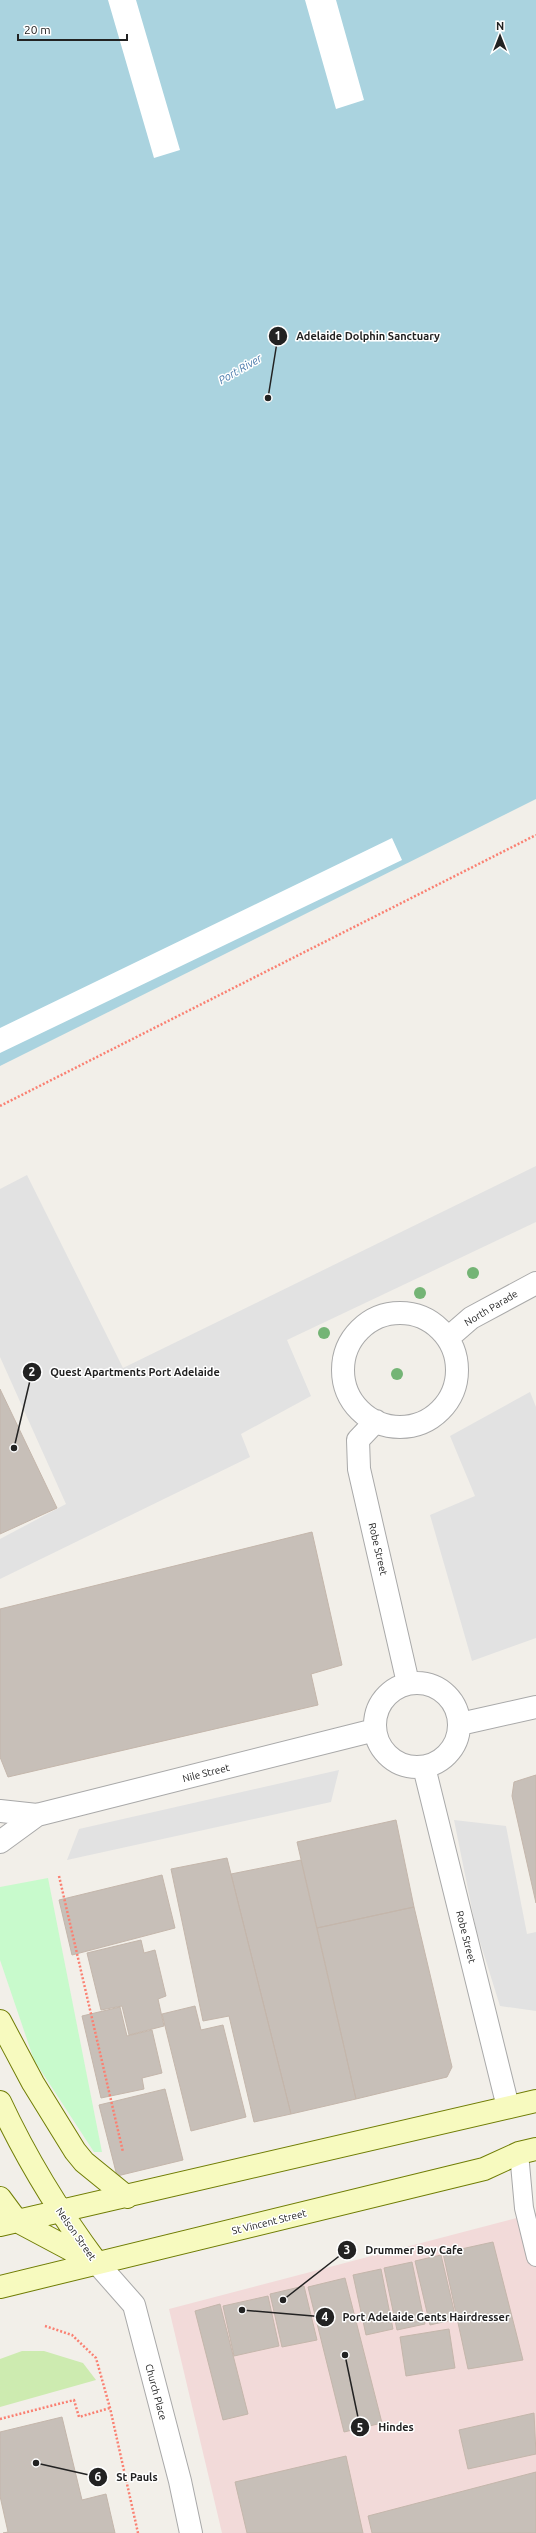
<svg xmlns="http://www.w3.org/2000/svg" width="536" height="2533" viewBox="0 0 536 2533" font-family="Ubuntu,sans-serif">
<rect width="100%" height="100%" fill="#f2efe9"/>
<path fill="#f2dad9" d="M536 2213V2533H222L169 2309Z"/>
<path fill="#cdebb0" d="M22 2351H44L83 2363 96 2380 0 2407V2359Z"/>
<path fill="#c8facc" d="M48 1878 102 2152H94L34 2060 0 1960V1887Z"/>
<path fill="#e2e2e2" d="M536 1166V1222L287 1340 311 1396 241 1434 250 1457 0 1579V1539L66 1504 0 1357V1189L27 1175 123 1368Z
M530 1392 536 1407V1638L472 1661 430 1515 475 1496 450 1436Z
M339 1770 331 1802 67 1860 79 1829Z
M454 1820 506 1826 527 1934 536 1932V2011L500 2006 476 1929Z"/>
<path fill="#aad3df" d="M0 0H536V799L0 1066Z"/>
<path fill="#fff" d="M108 0H136L180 150 154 158Z
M305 0H336L364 100 336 109Z
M392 838 402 860 0 1053V1028Z"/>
<path fill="#c7bfb8" stroke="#c4b6ab" d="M0 1389 57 1508 0 1534Z
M312 1532 342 1665 311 1674 318 1705 8 1777 0 1757V1609Z
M536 1775V1903L512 1796 514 1782Z
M396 1820 414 1907 317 1928 297 1842Z
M227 1858 291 2114 254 2122 229 2016 203 2021 171 1869Z
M301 1860 356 2099 291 2114 231 1874Z
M162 1875 175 1928 72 1955 59 1900Z
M414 1907 452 2067 447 2077 356 2099 317 1928Z
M141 1940 144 1953 155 1950 166 1996 158 1999 164 2026 129 2035 122 2006 101 2010 87 1953Z
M195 2006 201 2030 223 2025 246 2117 191 2131 162 2014Z
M120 2007 127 2036 152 2030 162 2073 142 2078 144 2089 101 2098 82 2016Z
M165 2089 183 2160 117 2176 99 2105Z
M493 2242 523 2360 468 2369 443 2253Z
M441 2255 456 2319 430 2325 415 2261Z
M412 2262 425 2324 397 2330 384 2268Z
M381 2269 393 2329 366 2335 353 2275Z
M345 2278 382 2423 344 2432 308 2287Z
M304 2286 317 2340 282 2347 270 2294Z
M268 2296 279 2346 234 2356 223 2306Z
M220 2304 248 2414 223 2420 195 2311Z
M449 2329 455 2368 406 2376 400 2337Z
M534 2413 536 2454 468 2469 459 2430Z
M62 2417 82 2500 106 2494 115 2533H3L8 2532 0 2496V2432Z
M346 2456 363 2533H247L235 2482Z
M536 2472V2533H372L368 2516Z"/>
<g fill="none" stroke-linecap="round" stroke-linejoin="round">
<g stroke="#a9a9a9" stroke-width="20">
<path id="lane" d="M519 2153 524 2208 536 2257"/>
</g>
<g stroke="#a9a9a9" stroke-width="24">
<path id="street" d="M343 1370a57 57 0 1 1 114 0a57 57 0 1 1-114 0Z
M448 1338 471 1318 536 1283
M376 1421 358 1440 359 1469 408 1683
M375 1725a42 42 0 1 1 84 0a42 42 0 1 1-84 0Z
M460 1724 536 1707
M424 1767 508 2107
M0 1811 37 1815 375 1730
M0 1842 37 1815
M97 2263 134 2305 180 2481 191 2533"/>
</g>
<g stroke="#707d05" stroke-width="24">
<path id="secondary" d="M0 2021 33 2083 75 2151 84 2162 127 2197
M0 2102C27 2160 59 2212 97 2263
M0 2198 17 2221 94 2262
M0 2225 536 2101
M0 2287 484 2169 519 2153 536 2149"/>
</g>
<path stroke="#fa8072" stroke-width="2.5" stroke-dasharray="2 2" stroke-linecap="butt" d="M0 1106 536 835
M59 1876 123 2152
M45 2326 72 2335 96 2358 110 2408 138 2533
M0 2419 74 2400 79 2417 110 2408"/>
<use href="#lane" stroke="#fff" stroke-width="18"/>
<use href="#street" stroke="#fff" stroke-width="22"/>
<use href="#secondary" stroke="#f7fabf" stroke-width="22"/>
</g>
<g fill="#74b475">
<circle cx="473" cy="1273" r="6"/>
<circle cx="420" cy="1293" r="6"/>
<circle cx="324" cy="1333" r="6"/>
<circle cx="397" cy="1374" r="6"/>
</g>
<g text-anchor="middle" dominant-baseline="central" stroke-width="3" stroke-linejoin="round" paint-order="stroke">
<g font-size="10" fill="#222" stroke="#fff">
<text transform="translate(491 1308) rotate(-31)">North Parade</text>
<text transform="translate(378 1549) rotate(77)">Robe Street</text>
<text transform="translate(206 1773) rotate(-14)">Nile Street</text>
<text transform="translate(466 1937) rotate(76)">Robe Street</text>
<text transform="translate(269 2222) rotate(-14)">St Vincent Street</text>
<text transform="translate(76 2234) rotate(55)">Nelson Street</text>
<text transform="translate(156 2392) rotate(75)">Church Place</text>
</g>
<g font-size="11" font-style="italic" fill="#4a7aab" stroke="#fff">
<text transform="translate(240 369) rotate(-30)">Port River</text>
</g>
</g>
<path fill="none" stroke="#222" stroke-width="1.5" d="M268 398L278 336M14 1448L32 1372M283 2300L347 2250M242 2310L325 2317M345 2355L360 2427M36 2463L98 2477"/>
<g fill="#222" stroke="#fff" stroke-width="1.5">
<circle cx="268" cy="398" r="4"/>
<circle cx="14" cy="1448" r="4"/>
<circle cx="283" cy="2300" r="4"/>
<circle cx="242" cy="2310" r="4"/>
<circle cx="345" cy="2355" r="4"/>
<circle cx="36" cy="2463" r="4"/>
<circle cx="278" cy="336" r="10"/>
<circle cx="32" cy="1372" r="10"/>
<circle cx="347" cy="2250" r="10"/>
<circle cx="325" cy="2317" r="10"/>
<circle cx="360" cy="2427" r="10"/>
<circle cx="98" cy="2477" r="10"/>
</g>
<g font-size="12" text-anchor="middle" font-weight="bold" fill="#fff">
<text x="278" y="340">1</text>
<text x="32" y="1376">2</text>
<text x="347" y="2254">3</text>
<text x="325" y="2321">4</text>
<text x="360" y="2432">5</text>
<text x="98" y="2481">6</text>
</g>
<g font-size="11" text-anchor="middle" font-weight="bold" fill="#222" stroke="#fff" stroke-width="3" stroke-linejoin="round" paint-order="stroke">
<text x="368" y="340">Adelaide Dolphin Sanctuary</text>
<text x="135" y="1376">Quest Apartments Port Adelaide</text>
<text x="414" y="2254">Drummer Boy Cafe</text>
<text x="426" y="2321">Port Adelaide Gents Hairdresser</text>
<text x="396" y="2431">Hindes</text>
<text x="137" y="2481">St Pauls</text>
</g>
<g transform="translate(500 36)" stroke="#ffffff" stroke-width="3" paint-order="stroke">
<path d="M0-3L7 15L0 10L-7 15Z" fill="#222222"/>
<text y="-6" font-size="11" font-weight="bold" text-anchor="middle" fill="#222222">N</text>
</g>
<path d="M18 34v6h109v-6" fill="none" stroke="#222222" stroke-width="2"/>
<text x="24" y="34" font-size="12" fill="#222222" stroke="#ffffff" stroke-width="3" paint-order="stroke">20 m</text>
</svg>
